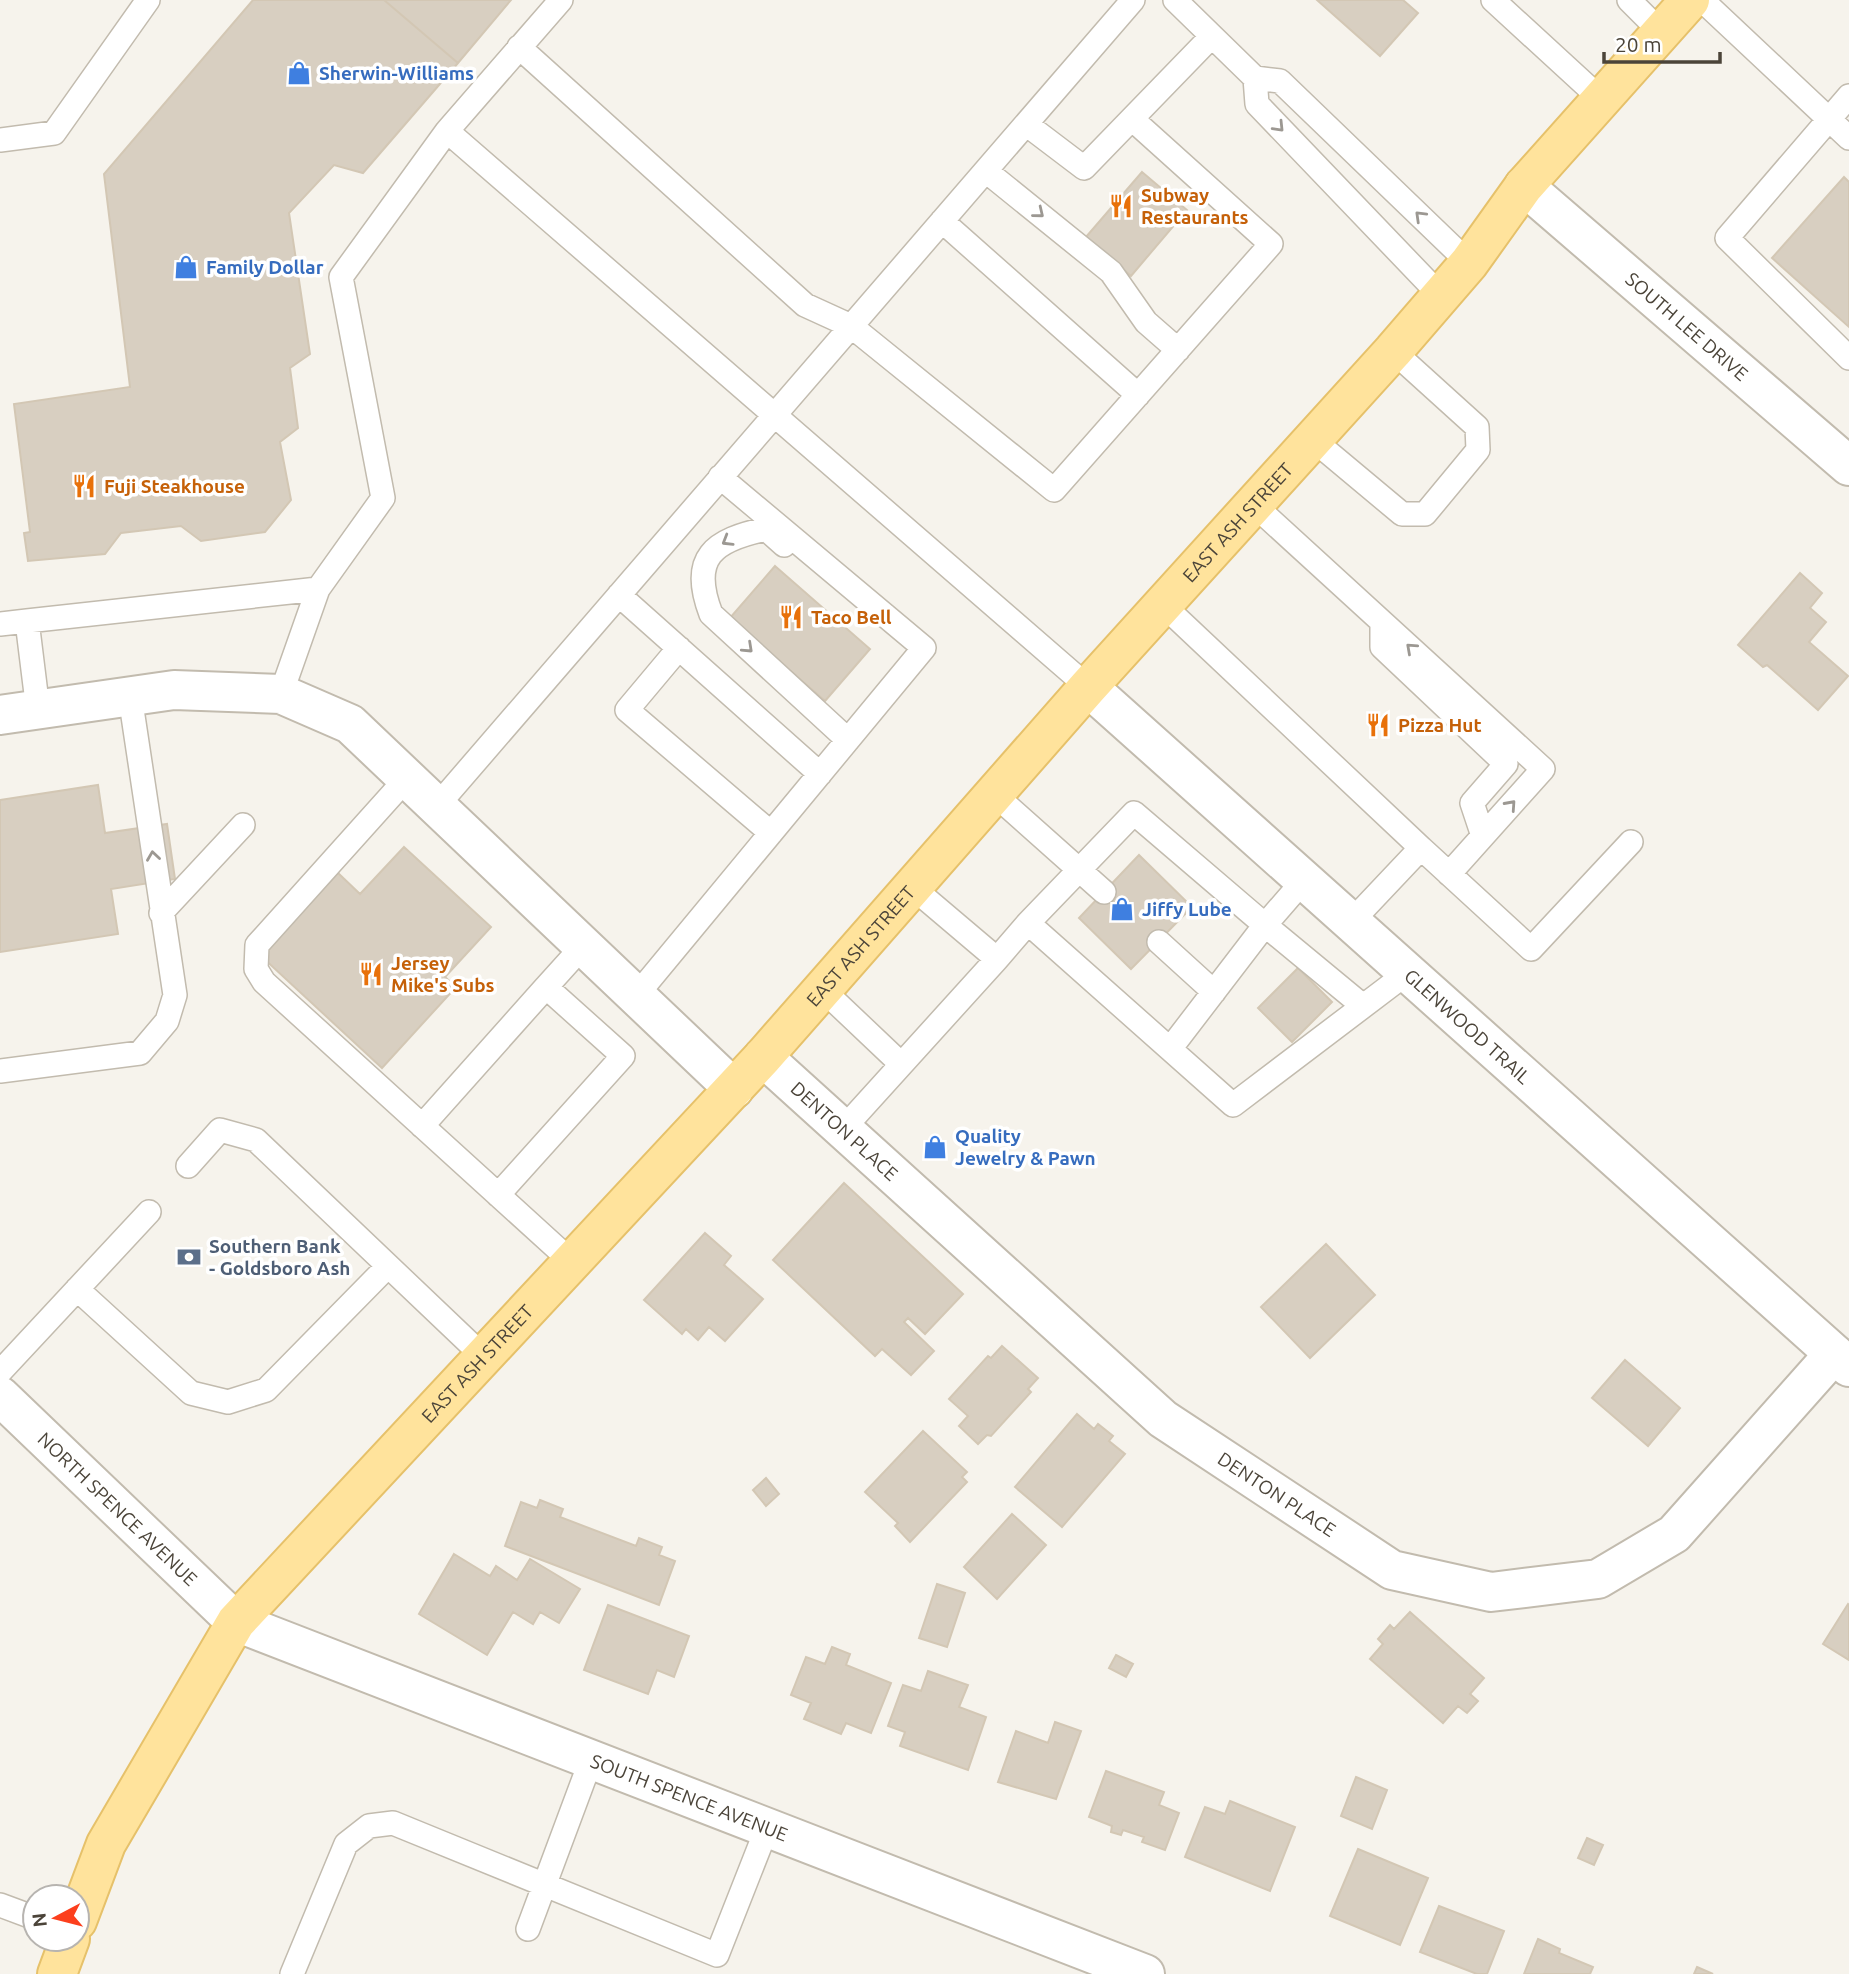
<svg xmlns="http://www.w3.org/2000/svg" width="1849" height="1974" viewBox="0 0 1849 1974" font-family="Ubuntu,sans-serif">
<rect width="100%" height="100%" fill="#f6f3ec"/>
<path fill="#d8cfc1" stroke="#d3c7b4" stroke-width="2" d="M253 0H384L458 63 363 173 334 165 289 213 310 354 290 368 298 428 280 442 291 500 265 532 201 541 181 526 121 533 105 554 28 561 24 533 30 532 14 404 130 387 104 174Z
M384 0H511L458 63Z
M1317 0H1403L1418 13 1380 56Z
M1142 172 1187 210 1131 276 1086 237Z
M1844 177 1849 182V327L1772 258Z
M775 566 870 649 825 701 730 618Z
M1800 573 1822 593 1810 608 1826 622 1809 642 1848 676 1818 710 1767 665 1763 667 1738 645Z
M98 785 105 833 167 824 175 879 111 889 118 934 0 952V800Z
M404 847 491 927 445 977 456 987 382 1068 261 956 338 873 360 894Z
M1139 855 1192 907 1131 969 1079 918Z
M1298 968 1332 1002 1292 1042 1258 1008Z
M844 1183 963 1294 925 1334 908 1318 904 1322 934 1351 911 1375 882 1349 875 1356 773 1260Z
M705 1233 731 1256 724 1265 763 1299 725 1341 709 1327 698 1340 686 1329 682 1334 644 1300Z
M1326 1244 1375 1295 1310 1358 1261 1307Z
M1002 1346 1038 1378 1028 1389 1031 1392 991 1436 987 1435 978 1444 959 1426 968 1416 949 1399 988 1356 991 1358Z
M1625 1360 1680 1408 1648 1446 1592 1398Z
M1077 1414 1094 1429 1098 1424 1113 1436 1109 1441 1125 1454 1062 1527 1015 1487Z
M923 1431 967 1472 962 1477 967 1482 910 1542 895 1526 898 1523 865 1492Z
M766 1478 779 1494 766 1506 753 1490Z
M540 1500 563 1509 560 1517 636 1546 639 1538 662 1547 659 1555 675 1561 659 1605 505 1546 521 1502 537 1508Z
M1012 1514 1046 1545 997 1599 964 1567Z
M454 1554 490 1576 496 1566 517 1580 530 1559 580 1589 559 1623 540 1612 533 1624 513 1612 487 1655 419 1614Z
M937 1584 965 1593 947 1647 919 1638Z
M1848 1604 1849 1605V1660L1823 1644Z
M608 1605 689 1636 674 1677 657 1670 648 1694 584 1670Z
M1410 1612 1484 1678 1470 1694 1478 1701 1467 1713 1458 1706 1443 1723 1370 1659 1383 1644 1378 1639 1390 1625 1394 1629Z
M832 1647 850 1654 846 1665 891 1683 871 1733 846 1723 841 1734 804 1719 811 1703 791 1695 806 1657 825 1664Z
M1116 1655 1133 1664 1126 1677 1109 1668Z
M928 1671 968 1685 959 1707 986 1717 968 1770 900 1746 905 1732 888 1726 903 1685 921 1691Z
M1055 1722 1081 1731 1056 1799 998 1782 1016 1731 1048 1743Z
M1106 1771 1164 1792 1159 1805 1179 1813 1165 1850 1142 1842 1144 1837 1123 1830 1121 1835 1111 1832 1112 1826 1089 1817Z
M1356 1777 1387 1790 1372 1829 1341 1816Z
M1230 1801 1295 1827 1270 1891 1185 1857 1205 1807 1225 1814Z
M1587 1838 1603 1845 1594 1865 1578 1858Z
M1358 1849 1428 1878 1400 1945 1330 1916Z
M1439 1906 1504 1931 1487 1974H1477L1420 1952Z
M1538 1939 1560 1949 1559 1953 1593 1967 1590 1974H1524Z
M1697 1967 1713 1974H1694Z"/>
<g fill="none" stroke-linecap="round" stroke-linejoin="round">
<g stroke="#c2bbae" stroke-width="26">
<path id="service" d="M1175 0 1255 78
M1493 0 1602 100
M1629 0 1661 32
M1702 0 1849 138
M519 47 805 305 851 326 1054 490 1271 244 1132 119
M1849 96 1727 238 1849 358
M1026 124 1084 168 1212 36
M447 131 1088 687
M0 140 54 133 148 0
M986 171 1111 272 1146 322 1178 350
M942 221 1138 395
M1440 295 1257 104 1255 78 1280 81 1469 263
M1311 438 1402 514H1425L1478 450 1477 427 1393 351
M1253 504 1543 769 1449 874
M784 545 766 529C714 540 689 557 711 614L848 740
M318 589 383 498 341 277 447 131 561 0
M619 595 820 774
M1162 604 1421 848 1352 921
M27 621 318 589 281 694
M1382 622V647L1506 764 1472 803 1483 836
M0 624 27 621 38 710
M679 648 627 710 771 833
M407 778 257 945 256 969 264 982 572 1262
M994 794 1104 892
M437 806 1133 0
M1421 848 1531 949 1631 842
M1304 880 1265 925 1134 813 1028 923 1233 1105 1407 973
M912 887 997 959 1028 923
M161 913 243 825
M1159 942 1214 992
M546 987 583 946
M823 990 900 1063
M636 996 924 648 720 477
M1170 1049 1265 925 1363 1006
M0 1071 140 1053 167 1021 175 995 130 696
M422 1126 546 987 623 1056 498 1195
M843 1129 997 959
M188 1166 220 1130 256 1140 484 1357
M77 1289 191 1393 228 1402 266 1390 388 1266
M0 1372 149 1212
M0 1905 35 1918
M528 1929 591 1760
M292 1974 346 1844 369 1826 393 1823 717 1955 767 1828"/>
</g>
<g stroke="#c2bbae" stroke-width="42">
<g id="minor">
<path id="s1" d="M1524 186 1849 466"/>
<path id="s2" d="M1088 687 1849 1367"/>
<path d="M0 715 174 690 281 694 350 724 734 1089"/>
<path id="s3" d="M763 1057 1163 1419 1392 1570 1491 1592 1598 1579 1674 1534 1834 1354"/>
<path id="s4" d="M236 1622 1145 1974"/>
</g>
</g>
<g stroke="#c2bbae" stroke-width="42">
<g id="tertiary">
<path id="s5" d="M0 1396 236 1622"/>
</g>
</g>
<g stroke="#e6c16a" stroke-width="42">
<g id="primary">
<path id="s6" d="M77 1921 106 1844 236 1622 763 1057 1088 687 1393 351 1469 263 1524 186 1690 0"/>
<path d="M57 1974 70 1939"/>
</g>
</g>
<use href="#service" stroke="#fff" stroke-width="23"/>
<use href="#minor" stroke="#fff" stroke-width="38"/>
<use href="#tertiary" stroke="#fff" stroke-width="38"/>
<use href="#primary" stroke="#ffe39c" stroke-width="38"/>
</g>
<defs><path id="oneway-chevron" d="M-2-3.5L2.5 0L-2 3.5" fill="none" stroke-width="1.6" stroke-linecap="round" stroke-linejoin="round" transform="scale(1.75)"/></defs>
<g stroke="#9c9892">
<use href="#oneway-chevron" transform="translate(1279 127) rotate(46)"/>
<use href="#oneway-chevron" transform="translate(1039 213) rotate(39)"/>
<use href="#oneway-chevron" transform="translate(1420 216) rotate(-136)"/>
<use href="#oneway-chevron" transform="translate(727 541) rotate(149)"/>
<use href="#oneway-chevron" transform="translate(748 648) rotate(43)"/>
<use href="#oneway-chevron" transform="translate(1411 648) rotate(-138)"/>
<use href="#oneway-chevron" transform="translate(1511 805) rotate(-48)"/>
<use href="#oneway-chevron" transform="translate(153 856) rotate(-98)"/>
</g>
<defs>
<g id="shop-bare" transform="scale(1.89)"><path d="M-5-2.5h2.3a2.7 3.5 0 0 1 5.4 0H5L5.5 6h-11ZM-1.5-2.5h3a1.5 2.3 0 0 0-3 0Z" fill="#3f7fe0" stroke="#fff" stroke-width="2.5" paint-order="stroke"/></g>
<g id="restaurant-bare" transform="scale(1.89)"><path d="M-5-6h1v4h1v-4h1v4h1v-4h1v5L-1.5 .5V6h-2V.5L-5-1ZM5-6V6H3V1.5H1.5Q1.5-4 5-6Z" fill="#e8710a" stroke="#fff" stroke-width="2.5" paint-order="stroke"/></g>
<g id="bank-bare" transform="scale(1.89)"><path d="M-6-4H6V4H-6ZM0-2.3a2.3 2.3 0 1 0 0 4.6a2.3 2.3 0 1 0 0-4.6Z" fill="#5c6f8a" stroke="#fff" stroke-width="2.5" paint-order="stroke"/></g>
</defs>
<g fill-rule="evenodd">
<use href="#shop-bare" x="299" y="73"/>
<use href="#restaurant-bare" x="1121" y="206"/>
<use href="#shop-bare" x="186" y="267"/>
<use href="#restaurant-bare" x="84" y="486"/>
<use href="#restaurant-bare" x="791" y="617"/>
<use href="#restaurant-bare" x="1378" y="725"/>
<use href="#shop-bare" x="1122" y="909"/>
<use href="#restaurant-bare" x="371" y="974"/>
<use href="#shop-bare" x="935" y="1147"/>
<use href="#bank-bare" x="189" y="1257"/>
</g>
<g text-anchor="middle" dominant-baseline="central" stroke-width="7" stroke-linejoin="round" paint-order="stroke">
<g font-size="19" font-weight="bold" fill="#366cbe" stroke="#fff" text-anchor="start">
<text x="319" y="73">Sherwin-Williams</text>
<text x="206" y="267">Family Dollar</text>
<text x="1142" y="909">Jiffy Lube</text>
<text x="955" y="1136">Quality<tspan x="955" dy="22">Jewelry &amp; Pawn</tspan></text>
</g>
<g font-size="19" font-weight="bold" fill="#c56008" stroke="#fff" text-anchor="start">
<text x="1141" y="195">Subway<tspan x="1141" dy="22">Restaurants</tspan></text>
<text x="104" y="486">Fuji Steakhouse</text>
<text x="811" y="617">Taco Bell</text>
<text x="1398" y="725">Pizza Hut</text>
<text x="391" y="963">Jersey<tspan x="391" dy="22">Mike's Subs</tspan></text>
</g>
<g font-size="19" fill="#4b4439" stroke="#fff">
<text stroke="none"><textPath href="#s1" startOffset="215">SOUTH LEE DRIVE</textPath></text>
<text stroke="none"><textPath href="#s6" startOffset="1827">EAST ASH STREET</textPath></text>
<text stroke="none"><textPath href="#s6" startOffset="1260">EAST ASH STREET</textPath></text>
<text stroke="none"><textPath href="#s2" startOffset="509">GLENWOOD TRAIL</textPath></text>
<text stroke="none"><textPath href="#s3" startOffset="110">DENTON PLACE</textPath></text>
<text stroke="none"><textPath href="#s6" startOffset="693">EAST ASH STREET</textPath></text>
<text stroke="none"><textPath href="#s3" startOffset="676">DENTON PLACE</textPath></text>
<text stroke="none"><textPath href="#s5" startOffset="163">NORTH SPENCE AVENUE</textPath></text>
<text stroke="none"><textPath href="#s4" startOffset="486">SOUTH SPENCE AVENUE</textPath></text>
</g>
<g font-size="19" font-weight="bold" fill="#4e5e75" stroke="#fff" text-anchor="start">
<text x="209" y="1246">Southern Bank<tspan x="209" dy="22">- Goldsboro Ash</tspan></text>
</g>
</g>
<g transform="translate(56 1918) rotate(263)"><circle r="33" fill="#ffffff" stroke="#b7b4b0" stroke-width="2"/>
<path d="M0-5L12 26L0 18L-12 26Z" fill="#fc3f1d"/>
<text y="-10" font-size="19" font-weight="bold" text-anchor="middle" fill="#4b4439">N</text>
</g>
<path d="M1604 52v10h116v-10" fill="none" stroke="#4b4439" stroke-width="3.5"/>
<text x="1615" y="52" font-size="21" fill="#4b4439" stroke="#ffffff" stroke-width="5" paint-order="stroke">20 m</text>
</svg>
